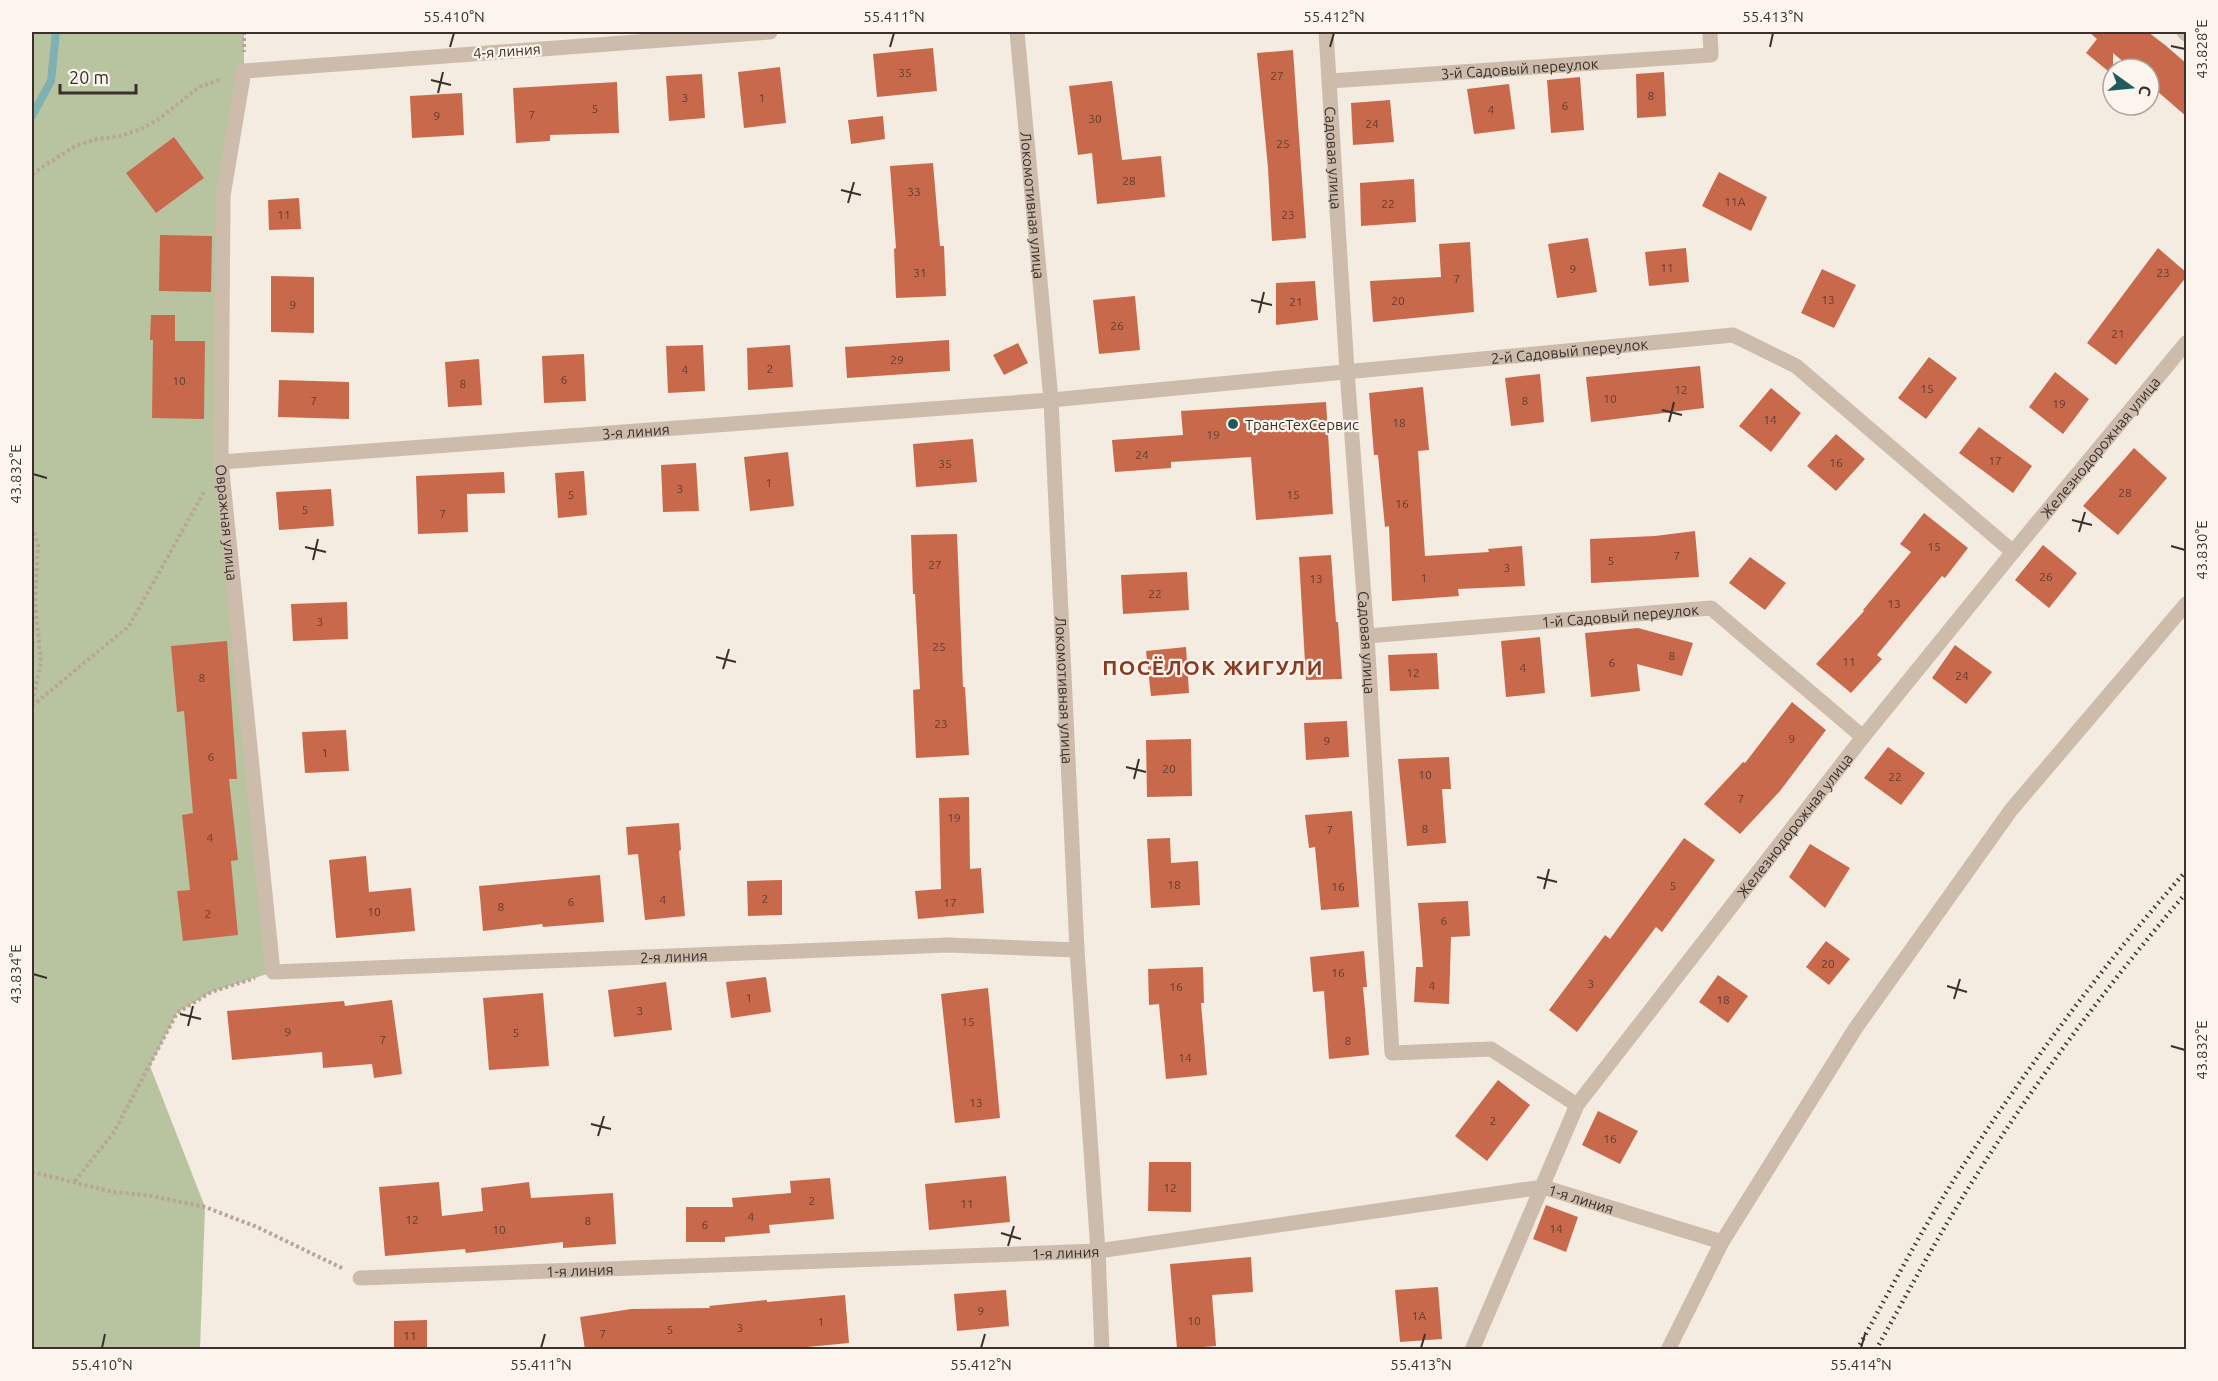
<svg xmlns="http://www.w3.org/2000/svg" width="2218" height="1381" viewBox="0 0 2218 1381" font-family="Ubuntu,sans-serif">
<rect width="100%" height="100%" fill="#f4ebe1"/>
<path fill="#b8c4a0" d="M32 32H244V71L223 196 221 462 273 972 211 992 177 1013 150 1066 205 1207 200 1349H32Z"/>
<g fill="none" stroke-linecap="round" stroke-linejoin="round">
<path stroke="#7fb0b2" stroke-width="8" d="M32 116 51 81 56 32"/>
</g>
<path fill="#c8694b" d="M2089 32H2148L2165 45 2187 64V117L2149 84V69H2132L2113 53V75L2086 53 2097 39Z
M933 48 937 91 877 97 873 54Z
M1293 50 1306 238 1272 241 1268 168 1257 53Z
M780 67 786 123 744 128 738 72Z
M1664 72 1666 116 1637 118 1636 74Z
M702 74 705 118 669 121 666 76Z
M1580 77 1584 130 1551 133 1547 80Z
M1112 81 1122 160 1161 156 1165 197 1097 204 1092 153 1078 155 1069 86Z
M617 82 619 133 550 135V141L516 143 513 88Z
M1509 84 1515 129 1474 134 1467 89Z
M462 93 464 135 412 138 410 96Z
M1390 100 1394 142 1353 145 1351 103Z
M883 116 885 139 851 144 848 120Z
M174 137 204 178 156 213 126 173Z
M933 163 940 246H944L946 296 896 298 894 249 896 248 890 166Z
M1719 172 1767 197 1751 231 1702 206Z
M1414 179 1416 222 1361 226 1360 183Z
M299 198 301 229 269 230 268 200Z
M160 235 212 236 211 292 159 291Z
M1588 238 1597 292 1557 298 1548 244Z
M1470 242 1474 312 1373 322 1370 281 1441 277 1439 244Z
M1686 248 1689 282 1649 286 1645 252Z
M2158 248 2187 273V276L2116 365 2087 343Z
M1822 269 1856 285 1834 328 1801 313Z
M271 276 314 277V333L271 332Z
M1315 281 1318 320 1276 325V283Z
M1135 296 1140 350 1099 354 1093 300Z
M151 315H175V341H205L204 419 152 418 153 340H150Z
M949 340 950 371 847 378 845 347Z
M1018 343 1028 363 1004 375 993 355Z
M703 345 705 391 668 393 666 346Z
M790 345 793 387 748 390 747 348Z
M584 354 586 401 544 403 542 356Z
M1929 357 1957 378 1926 419 1898 398Z
M479 359 482 405 448 407 445 362Z
M1700 366 1704 408 1591 422 1586 377Z
M2055 372 2089 399 2063 434 2029 407Z
M1540 374 1544 422 1511 426 1505 378Z
M279 380 349 382V419L278 417Z
M1423 387 1429 450 1418 451 1425 556 1489 552 1488 549 1522 546 1525 586 1458 589 1459 596 1392 601 1389 526 1385 527 1378 455H1374L1369 393Z
M1771 388 1801 413 1771 452 1739 426Z
M1326 402 1333 514 1256 520 1251 457 1171 462V468L1115 472 1112 440 1183 435 1181 411Z
M1979 427 2032 466 2013 493 1959 453Z
M1836 434 1865 459 1836 491 1807 466Z
M973 439 977 482 916 487 913 444Z
M2134 448 2167 478 2118 535 2083 506Z
M788 452 794 506 750 511 744 457Z
M696 463 699 511 663 512 661 465Z
M584 471 587 515 558 518 555 473Z
M504 472 505 493 467 494 468 532 418 534 416 476Z
M331 489 334 526 279 530 276 492Z
M1924 513 1968 548 1945 578 1942 576 1877 655 1882 659 1851 693 1816 664 1864 611 1863 610 1911 552 1900 544Z
M1695 531 1699 577 1591 583 1590 539 1655 536Z
M957 534 963 687H965L969 755 916 758 913 690 920 689 915 594H913L911 535Z
M2043 545 2077 573 2049 608 2015 580Z
M1331 555 1336 622H1338L1342 679 1306 680 1299 557Z
M1750 557 1786 583 1765 610 1729 583Z
M1187 572 1189 610 1123 614 1121 575Z
M347 602 348 639 293 641 291 604Z
M1638 628 1693 643 1682 676 1637 664 1640 691 1591 697 1585 633Z
M1540 637 1545 693 1506 697 1501 641Z
M227 641 237 779H229L238 860 231 861 238 935 183 941 177 891 190 890 182 815 193 813 184 711 177 712 171 646Z
M1955 645 1992 672 1966 704 1932 678Z
M1186 647 1189 693 1151 696 1146 651Z
M1437 653 1439 689 1390 691 1388 655Z
M1792 702 1826 730 1780 791 1740 834 1704 804 1743 762 1745 763Z
M1347 721 1349 757 1306 760 1304 723Z
M346 730 349 771 305 773 302 732Z
M1191 739 1192 796 1147 797 1146 740Z
M1888 747 1925 773 1901 805 1864 778Z
M1449 757 1451 789H1442L1446 843 1407 846 1398 759Z
M969 797 970 869 981 868 984 913 918 919 915 891 941 889 939 798Z
M1352 811 1359 907 1321 910 1315 847 1309 848 1305 815Z
M679 823 681 850 679 851 685 916 645 920 638 854 628 855 626 827Z
M1170 838 1171 863 1198 861 1200 905 1151 908 1147 839Z
M1684 838 1715 860 1662 932 1656 927 1577 1032 1549 1010 1605 935 1610 939Z
M1810 844 1850 868 1825 908 1789 877Z
M366 856 369 892 411 888 415 931 336 938 329 860Z
M600 875 604 922 543 927 542 924 483 931 479 886Z
M782 880V915L748 916 747 881Z
M1468 901 1470 936 1451 937 1449 1004 1414 1002 1416 967H1423L1418 903Z
M1826 941 1850 959 1829 985 1806 967Z
M1364 951 1367 987H1363L1369 1055 1329 1059 1324 991 1313 992 1310 957Z
M1203 967 1204 1003H1201L1207 1075 1166 1079 1159 1004 1149 1005 1148 969Z
M1718 975 1748 996 1728 1023 1699 1002Z
M766 977 771 1012 731 1018 726 982Z
M666 982 672 1030 614 1037 608 990Z
M988 988 1000 1118 955 1123 941 994Z
M543 993 549 1066 489 1070 483 998Z
M392 1000 402 1074 374 1078 372 1064 323 1068 322 1052 232 1060 227 1011 344 1001 345 1006Z
M1498 1080 1530 1105 1487 1161 1455 1136Z
M1598 1111 1638 1131 1620 1164 1582 1145Z
M1149 1162H1191V1212L1148 1211Z
M1006 1176 1010 1222 929 1230 925 1184Z
M830 1178 834 1219 769 1225 770 1233 725 1237V1242H686V1207H733L732 1198 791 1193 790 1181Z
M439 1182 442 1216 483 1211 481 1188 529 1182 531 1198 613 1193 616 1244 563 1248V1242L466 1253 465 1249 385 1256 379 1187Z
M1546 1205 1578 1217 1566 1252 1533 1239Z
M1251 1257 1253 1292 1212 1295 1216 1346 1177 1349 1170 1264Z
M1438 1287 1442 1339 1400 1342 1395 1290Z
M1006 1290 1009 1326 957 1331 954 1294Z
M845 1295 849 1343 797 1348 765 1350H585L580 1317 631 1309 710 1308 709 1306 767 1300V1302Z
M427 1320V1350H394V1321Z"/>
<g fill="none" stroke-linecap="round" stroke-linejoin="round">
<path stroke="#b9a596" stroke-width="4" stroke-dasharray="3 3" stroke-linecap="butt" d="M244 32V52
M32 174 75 146 97 139 120 136 141 129 159 119 199 87 222 79
M32 527 38 545 35 603 41 661 32 704
M32 706 129 626 204 492
M32 1172 113 1192 147 1195 205 1207 257 1227 344 1269
M75 1181 114 1132 177 1013 211 992 255 978"/>
<g stroke="#cdbbac" stroke-width="15">
<path id="s1" d="M770 32 244 71 223 196 221 462 273 972 948 945 1077 950"/>
<path id="s2" d="M1017 32 1051 400 1077 950 1098 1251 1102 1350"/>
<path id="s3" d="M1326 32 1347 371 1367 636 1392 1053 1491 1049 1577 1105"/>
<path d="M2184 32 2186 34"/>
<path id="s4" d="M1330 81 1711 55 1710 32"/>
<path id="s5" d="M221 462 1051 400 1733 335 1796 366 2013 552"/>
<path id="s6" d="M1367 636 1711 608 1863 737"/>
<path id="s7" d="M360 1278 1098 1251 1543 1187 1722 1242"/>
<path id="s8" d="M1472 1350 1577 1105 1863 737 2013 552 2186 343"/>
</g>
<path stroke="#cdbbac" stroke-width="15" d="M1668 1350 1722 1242 1855 1029 2011 810 2186 604"/>
<path stroke="#3b302b" stroke-width="4.5" stroke-dasharray="1.5 4.5" stroke-linecap="butt" d="M1857 1350C1890 1290 1922 1229 1959 1172 2028 1066 2103 965 2186 871
M1876 1350C1908 1292 1939 1234 1974 1179 2037 1079 2109 983 2186 893"/>
</g>
<path fill="none" stroke="#3b302b" stroke-width="2" d="M2171 46 2185 49M450 47 454 33M890 47 894 33M1330 47 1334 33M1770 47 1773 33M431 80 451 85M438 93 443 72M841 190 861 195M848 203 854 182M1251 300 1272 305M1259 313 1264 292M1662 410 1682 415M1669 422 1674 402M33 474 47 478M2072 520 2092 525M2079 532 2085 512M2171 546 2185 550M305 547 326 552M313 560 318 539M716 657 736 662M723 669 729 649M1126 767 1146 772M1134 779 1139 759M1537 877 1557 882M1544 889 1549 869M33 974 47 978M1947 986 1967 992M1954 999 1960 979M180 1014 201 1019M188 1026 193 1006M2171 1046 2185 1050M591 1124 611 1129M598 1136 604 1116M1001 1233 1021 1239M1008 1246 1014 1226M102 1348 105 1334M541 1348 545 1334M981 1348 985 1334M1421 1348 1425 1334M1861 1348 1865 1334"/>
<circle fill="#1f5a5e" stroke="#fbf5ee" stroke-width="2" cx="1233" cy="424" r="6"/>
<g text-anchor="middle" dominant-baseline="central" stroke-width="4.5" stroke-linejoin="round" paint-order="stroke">
<g font-size="12" fill="#5e3e33">
<text x="905" y="72">35</text>
<text x="1277" y="75">27</text>
<text x="1651" y="95">8</text>
<text x="685" y="97">3</text>
<text x="762" y="97">1</text>
<text x="1565" y="105">6</text>
<text x="595" y="108">5</text>
<text x="1491" y="109">4</text>
<text x="532" y="114">7</text>
<text x="437" y="115">9</text>
<text x="1095" y="118">30</text>
<text x="1372" y="123">24</text>
<text x="1283" y="143">25</text>
<text x="1129" y="180">28</text>
<text x="914" y="191">33</text>
<text x="1735" y="201">11А</text>
<text x="1388" y="203">22</text>
<text x="284" y="214">11</text>
<text x="1288" y="214">23</text>
<text x="1667" y="267">11</text>
<text x="1573" y="268">9</text>
<text x="920" y="272">31</text>
<text x="2163" y="272">23</text>
<text x="1457" y="278">7</text>
<text x="1828" y="299">13</text>
<text x="1398" y="300">20</text>
<text x="1296" y="301">21</text>
<text x="293" y="304">9</text>
<text x="1117" y="325">26</text>
<text x="2118" y="333">21</text>
<text x="897" y="359">29</text>
<text x="770" y="368">2</text>
<text x="685" y="369">4</text>
<text x="564" y="379">6</text>
<text x="179" y="380">10</text>
<text x="463" y="383">8</text>
<text x="1927" y="388">15</text>
<text x="1681" y="389">12</text>
<text x="1610" y="398">10</text>
<text x="314" y="400">7</text>
<text x="1525" y="400">8</text>
<text x="2059" y="403">19</text>
<text x="1770" y="419">14</text>
<text x="1399" y="422">18</text>
<text x="1213" y="434">19</text>
<text x="1142" y="454">24</text>
<text x="1995" y="460">17</text>
<text x="1836" y="462">16</text>
<text x="945" y="463">35</text>
<text x="769" y="482">1</text>
<text x="680" y="488">3</text>
<text x="2125" y="492">28</text>
<text x="571" y="494">5</text>
<text x="1293" y="494">15</text>
<text x="1402" y="503">16</text>
<text x="305" y="509">5</text>
<text x="443" y="513">7</text>
<text x="1934" y="546">15</text>
<text x="1677" y="555">7</text>
<text x="1611" y="560">5</text>
<text x="935" y="564">27</text>
<text x="1507" y="567">3</text>
<text x="2046" y="576">26</text>
<text x="1424" y="577">1</text>
<text x="1316" y="578">13</text>
<text x="1155" y="593">22</text>
<text x="1894" y="603">13</text>
<text x="320" y="621">3</text>
<text x="939" y="646">25</text>
<text x="1672" y="655">8</text>
<text x="1849" y="661">11</text>
<text x="1612" y="662">6</text>
<text x="1523" y="667">4</text>
<text x="1413" y="672">12</text>
<text x="1962" y="675">24</text>
<text x="202" y="677">8</text>
<text x="941" y="723">23</text>
<text x="1792" y="738">9</text>
<text x="1327" y="740">9</text>
<text x="325" y="752">1</text>
<text x="211" y="756">6</text>
<text x="1169" y="768">20</text>
<text x="1425" y="774">10</text>
<text x="1895" y="776">22</text>
<text x="1741" y="798">7</text>
<text x="954" y="817">19</text>
<text x="1425" y="828">8</text>
<text x="1330" y="829">7</text>
<text x="210" y="837">4</text>
<text x="1174" y="884">18</text>
<text x="1673" y="885">5</text>
<text x="1338" y="886">16</text>
<text x="765" y="898">2</text>
<text x="663" y="899">4</text>
<text x="571" y="901">6</text>
<text x="950" y="902">17</text>
<text x="501" y="906">8</text>
<text x="374" y="911">10</text>
<text x="208" y="913">2</text>
<text x="1444" y="920">6</text>
<text x="1828" y="963">20</text>
<text x="1338" y="972">16</text>
<text x="1591" y="983">3</text>
<text x="1432" y="985">4</text>
<text x="1176" y="986">16</text>
<text x="749" y="997">1</text>
<text x="1723" y="999">18</text>
<text x="640" y="1010">3</text>
<text x="968" y="1021">15</text>
<text x="288" y="1031">9</text>
<text x="516" y="1032">5</text>
<text x="383" y="1039">7</text>
<text x="1348" y="1040">8</text>
<text x="1185" y="1057">14</text>
<text x="976" y="1102">13</text>
<text x="1493" y="1120">2</text>
<text x="1610" y="1138">16</text>
<text x="1170" y="1187">12</text>
<text x="812" y="1200">2</text>
<text x="967" y="1203">11</text>
<text x="751" y="1216">4</text>
<text x="412" y="1219">12</text>
<text x="588" y="1220">8</text>
<text x="705" y="1224">6</text>
<text x="1556" y="1228">14</text>
<text x="499" y="1229">10</text>
<text x="981" y="1310">9</text>
<text x="1419" y="1315">1А</text>
<text x="1194" y="1320">10</text>
<text x="821" y="1321">1</text>
<text x="740" y="1327">3</text>
<text x="670" y="1329">5</text>
<text x="603" y="1333">7</text>
<text x="410" y="1335">11</text>
</g>
<g font-size="15" fill="#3b302b" stroke="#fbf5ee">
<text transform="translate(507 51) rotate(-4)">4-я линия</text>
<text stroke="none"><textPath href="#s4" startOffset="190">3-й Садовый переулок</textPath></text>
<text stroke="none"><textPath href="#s3" startOffset="126">Садовая улица</textPath></text>
<text stroke="none"><textPath href="#s2" startOffset="174">Локомотивная улица</textPath></text>
<text stroke="none"><textPath href="#s5" startOffset="1353">2-й Садовый переулок</textPath></text>
<text stroke="none"><textPath href="#s5" startOffset="416">3-я линия</textPath></text>
<text stroke="none"><textPath href="#s8" startOffset="1107">Железнодорожная улица</textPath></text>
<text stroke="none"><textPath href="#s1" startOffset="981">Овражная улица</textPath></text>
<text stroke="none"><textPath href="#s6" startOffset="254">1-й Садовый переулок</textPath></text>
<text stroke="none"><textPath href="#s3" startOffset="612">Садовая улица</textPath></text>
<text stroke="none"><textPath href="#s2" startOffset="660">Локомотивная улица</textPath></text>
<text stroke="none"><textPath href="#s8" startOffset="621">Железнодорожная улица</textPath></text>
<text stroke="none"><textPath href="#s1" startOffset="1834">2-я линия</textPath></text>
<text stroke="none"><textPath href="#s7" startOffset="1228">1-я линия</textPath></text>
<text stroke="none"><textPath href="#s7" startOffset="706">1-я линия</textPath></text>
<text stroke="none"><textPath href="#s7" startOffset="220">1-я линия</textPath></text>
</g>
<g font-size="15" fill="#3b302b" stroke="#fbf5ee" text-anchor="start">
<text x="1245" y="424">ТрансТехСервис</text>
</g>
<g font-size="21" font-weight="bold" letter-spacing="1.5" fill="#8c3b22" stroke="#fbf5ee">
<text x="1213" y="667">ПОСЁЛОК ЖИГУЛИ</text>
</g>
</g>
<rect width="2218" height="1381" fill="none" stroke="#fbf5ee" stroke-width="66"/>
<g transform="translate(2131 87) rotate(105)"><circle r="28" fill="#fbf5ee" stroke="#aea6a0" stroke-width="1.5"/>
<path d="M0-4.5L10 22L0 15L-10 22Z" fill="#1f5a5e"/>
<text y="-9" font-size="16" font-weight="bold" text-anchor="middle" fill="#3b302b">С</text>
</g>
<path d="M60 84v9h76v-9" fill="none" stroke="#3b302b" stroke-width="3"/>
<text x="69" y="84" font-size="18" fill="#3b302b" stroke="#fbf5ee" stroke-width="4.5" paint-order="stroke">20 m</text>
<rect x="33" y="33" width="2152" height="1315" fill="none" stroke="#3b302b" stroke-width="2"/>
<g font-size="15" text-anchor="middle" fill="#3b302b">
<text x="454" y="22">55.410°N</text>
<text x="894" y="22">55.411°N</text>
<text x="1334" y="22">55.412°N</text>
<text x="1773" y="22">55.413°N</text>
<text transform="translate(2202 49) rotate(-90)" y="5">43.828°E</text>
<text transform="translate(16 474) rotate(-90)" y="5">43.832°E</text>
<text transform="translate(2202 550) rotate(-90)" y="5">43.830°E</text>
<text transform="translate(16 974) rotate(-90)" y="5">43.834°E</text>
<text transform="translate(2202 1050) rotate(-90)" y="5">43.832°E</text>
<text x="102" y="1370">55.410°N</text>
<text x="541" y="1370">55.411°N</text>
<text x="981" y="1370">55.412°N</text>
<text x="1421" y="1370">55.413°N</text>
<text x="1861" y="1370">55.414°N</text>
</g>
</svg>
